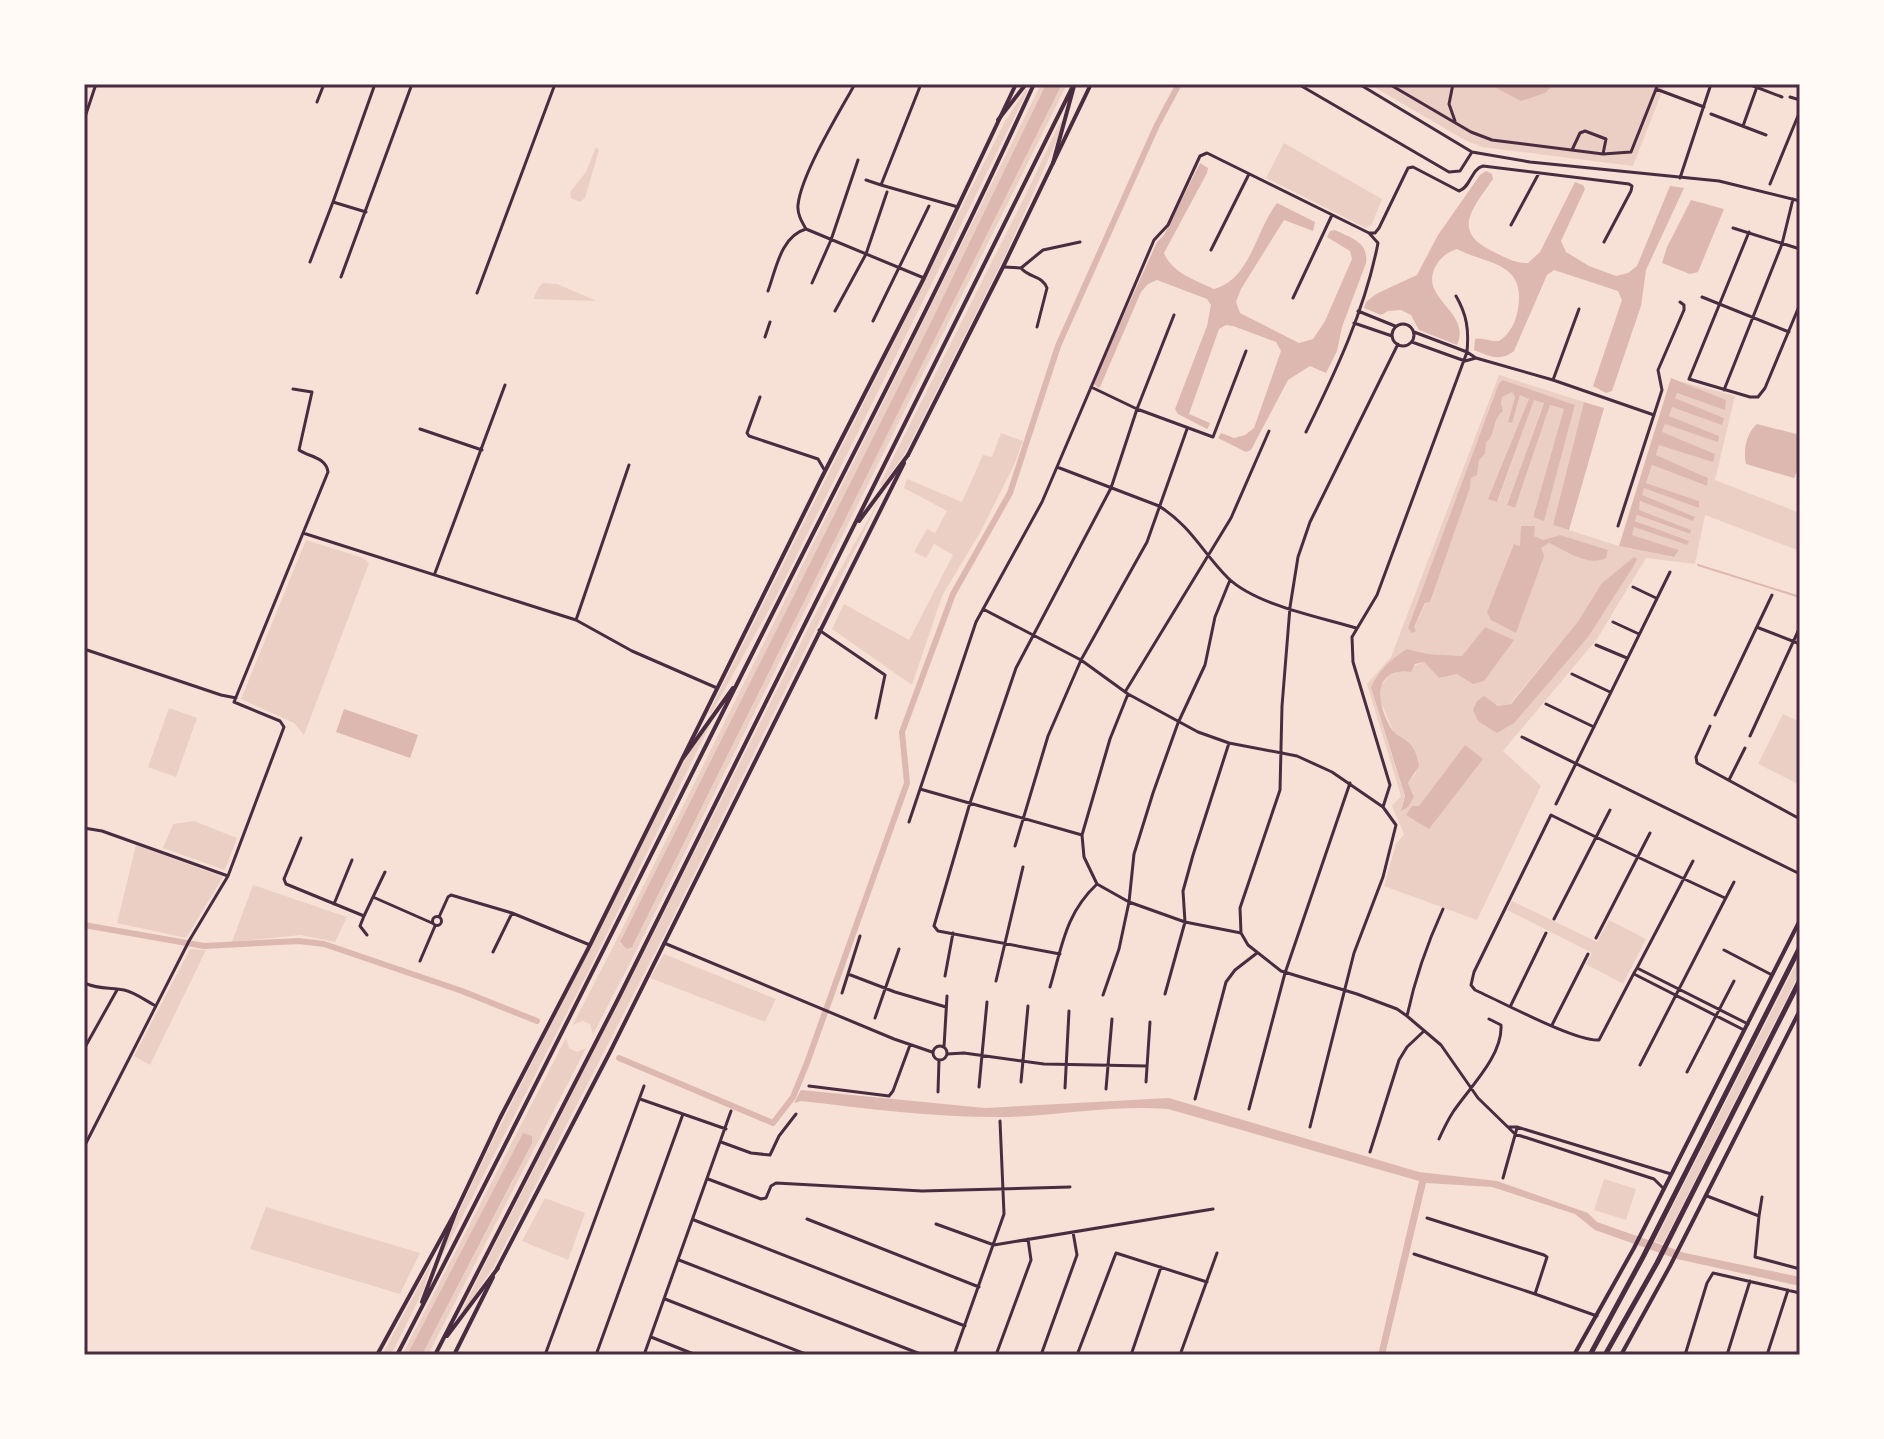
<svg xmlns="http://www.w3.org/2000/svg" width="1884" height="1439" viewBox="0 0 1884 1439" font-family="Lato,sans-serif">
<rect width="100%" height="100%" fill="#f7e1d7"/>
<path fill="#ebcfc5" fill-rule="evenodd" d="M1041 84H1046L932 320 620 944 632 947 1062 84H1067L634 955 428 1355H422L514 1179 523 1133 407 1355H402L614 945Z
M1369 84H1665L1633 166 1482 147 1463 139Z
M1026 89 1028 90 776 597 711 714 709 712 1004 123Z
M1063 120 1057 140 1005 256 905 453 882 486 880 484 1026 194 1058 126Z
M1284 143 1382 199 1372 224 1366 228 1266 178Z
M596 147 599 150 585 198 580 202 571 198 570 192 586 172Z
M543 283 557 284 597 301 533 299 539 287Z
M1499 375 1584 402 1553 525 1619 546 1674 557 1679 550 1631 535 1634 526 1686 545 1635 520 1637 515 1689 534 1638 510 1641 500 1692 521 1641 495 1644 487 1699 508V501L1646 483 1652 465 1707 486 1708 478 1656 455 1659 445 1715 454 1662 433 1665 424 1719 436 1669 417 1671 406 1724 418 1675 398 1677 393 1725 409 1726 400 1675 380 1735 396 1715 480 1800 513V551L1705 515 1695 564 1646 558 1597 639 1503 751 1541 786 1477 920 1384 886 1396 844 1404 834 1392 806 1401 796 1367 684 1391 657ZM1503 380 1575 405 1544 520 1533 516 1565 409 1550 405 1515 508 1507 505 1544 402 1534 399 1498 501 1489 498 1530 399 1520 394 1511 423 1508 422 1515 397 1512 392 1502 396 1501 403 1503 411C1491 423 1497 433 1486 443L1485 454 1479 460 1477 474 1471 478 1470 488 1430 602 1426 603 1414 627 1499 383ZM1560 535 1608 551 1579 558 1549 543 1540 548 1487 612 1515 544 1520 546 1534 536 1543 540ZM1601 584 1588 637 1497 733 1484 697 1499 706 1510 704 1579 620ZM1485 627 1473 683 1457 674 1439 678 1424 662 1388 676 1381 686 1380 700 1394 733 1408 741 1416 773 1408 783 1414 797 1401 809 1405 797 1371 689 1407 649 1428 654 1462 656Z
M1001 433 1023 441 1014 465 982 529 942 596 912 685 832 629 844 604 909 640 953 555 934 544 926 558 914 552 927 529 935 533 947 511 904 488 907 479 962 502 983 455 992 457Z
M885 489 663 937 494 1266 464 1311 462 1310 817 611Z
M306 540 363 558 369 563 304 735 294 723 241 699Z
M169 708 197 718 176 777 148 767Z
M1783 714 1800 722V785L1758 764Z
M714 717 587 974 439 1262 450 1230 490 1146 687 756Z
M194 821 237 838 225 870 163 848 173 824Z
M136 845 223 877 186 938 117 923Z
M253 885 347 917 335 942 301 935 232 942Z
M1512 901 1597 942 1609 920 1646 939 1623 984 1586 964 1592 953 1507 910Z
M190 949 206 950 150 1065 134 1056Z
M664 954 776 999 765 1022 650 978Z
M1800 956V972L1663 1244 1655 1241Z
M1604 1179 1636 1189 1626 1220 1594 1210Z
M545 1198 585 1213 568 1260 522 1241Z
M266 1207 420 1253 400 1294 250 1249Z
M432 1261 424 1289 391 1355H382Z"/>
<path fill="#dcb8b0" d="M1046 84H1062L632 947 627 949 620 942 932 320Z
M1495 84H1554L1545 93 1521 101 1498 89Z
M1200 163 1208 168 1207 173 1164 253C1172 273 1195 280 1214 289 1251 279 1255 231 1277 203L1315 222 1313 231 1284 220 1241 289 1236 302 1240 313 1299 343 1313 339 1325 321 1352 259 1350 251 1327 237 1330 231 1335 230C1351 238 1369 242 1366 263L1342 327 1337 351 1326 373 1310 366 1288 380 1251 450 1246 452 1218 438 1221 433 1234 438 1245 435 1254 428 1281 351 1276 342 1233 326 1226 325 1219 329 1189 414 1210 423 1209 426 1207 429 1178 414 1175 409 1207 326 1211 305 1207 299 1157 280 1148 284 1141 292 1100 387 1098 388 1093 383 1157 242 1164 235Z
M1486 171 1492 174 1493 179C1474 207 1450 231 1492 251 1503 256 1515 264 1528 263L1540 252 1575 182 1583 185 1585 189 1561 241 1566 252 1589 266 1616 276 1628 273 1637 266 1670 186 1684 188 1646 270 1641 306 1612 391 1606 393 1593 386 1622 300 1618 291 1554 270 1547 275 1514 351C1500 362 1489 356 1474 350L1475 339C1482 337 1490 342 1499 341 1510 334 1516 322 1518 309 1526 261 1487 265 1457 249 1439 254 1424 276 1437 294 1447 310 1467 323 1457 345L1419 330 1411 315 1401 310 1388 311 1381 315 1364 308 1366 302 1376 294 1417 275 1438 235 1480 175Z
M1691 200 1724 209 1698 272 1690 274 1662 263 1667 247Z
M1671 378 1726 400 1725 410 1677 393 1675 398 1724 418 1722 425 1672 407 1669 416 1719 436 1718 442 1665 424 1662 432 1715 454 1713 462 1659 445 1656 455 1708 478 1707 486 1652 465 1646 483 1699 501V508L1644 488 1642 495 1695 517 1693 521 1640 501 1639 510 1691 530 1690 534 1637 515 1635 521 1689 541 1687 545 1634 527 1632 535 1679 550 1674 557 1619 546Z
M1503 380 1575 405 1544 521 1533 517 1564 409 1550 405 1515 508 1507 505 1544 403 1534 400 1497 502 1488 499 1529 399 1520 395 1512 423 1508 422 1515 397 1512 392 1502 397 1501 403 1503 411C1491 422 1497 433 1486 443L1485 454 1479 460 1477 475 1471 478 1470 488 1430 602 1425 603 1414 627 1416 631 1412 633 1408 628 1499 383Z
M1584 402 1604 408 1569 530 1553 525Z
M1757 424 1800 435V465L1794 478 1746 464C1743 451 1746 433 1757 424Z
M1521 526H1535L1534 536 1543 540 1560 535 1608 550 1606 558C1588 567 1566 551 1549 543L1541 548 1544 556 1516 633 1491 620 1487 612 1514 544 1520 546Z
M1634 557 1637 559 1633 567 1588 637 1514 723 1497 733 1478 721 1473 710 1477 701 1484 696 1498 706 1511 704 1579 620 1601 584Z
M1485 627 1514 640 1484 681 1473 684 1457 674 1439 678 1424 662 1415 664 1411 672C1404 670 1393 672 1387 677 1373 689 1384 719 1393 731 1396 735 1400 736 1404 739 1414 745 1417 755 1419 766L1408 783 1414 797 1408 807 1401 811 1405 796 1371 688C1377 672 1392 658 1407 649L1428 654 1462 656Z
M344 709 418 735 410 758 336 732Z
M1465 745 1483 759 1429 829 1406 815 1412 806H1419Z
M801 1090 985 1108 1169 1098 1419 1172 1497 1181 1588 1213 1597 1222 1685 1253 1800 1277V1286L1677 1259 1595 1230 1575 1214 1492 1187 1426 1183 1385 1355H1378L1419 1181 1168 1109C1116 1105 1061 1115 1009 1117 940 1118 870 1109 801 1101L794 1103Z
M523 1133 532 1136V1143L422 1355H407Z"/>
<path fill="#f7e1d7" d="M583 1021 590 1024 593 1036 587 1048 576 1052 569 1048 566 1037 572 1025Z"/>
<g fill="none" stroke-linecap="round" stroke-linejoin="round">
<path stroke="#dcb8b0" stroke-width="2" d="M1698 565 1800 597"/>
<path stroke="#dcb8b0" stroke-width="6" d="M84 925 204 946 299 941 324 944 462 991 537 1021
M619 1058 773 1123 793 1097 807 1063 907 783 902 732 953 594 1010 493 1058 346 1157 125 1179 84"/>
<path stroke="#4a2c40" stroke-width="3" d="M855 84C839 112 801 175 798 205 797 214 802 222 806 229L924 278
M921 84 881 185 958 207
M1298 84 1449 172 1460 171 1472 152 1530 162 1719 181 1800 201
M1359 84 1472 152
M1389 84 1471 132 1492 140 1603 154 1631 152 1658 84
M1453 84 1449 104 1455 121
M1748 84 1782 97
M1656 89 1704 107
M1790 97 1800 100
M317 102 324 84
M1711 114 1766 135
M84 120 96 84
M1743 126 1758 84
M1572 150 1580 133 1585 131 1606 139 1603 154
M1680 178 1711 84
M866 180 881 185
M1770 184 1800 111
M366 212 333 202 375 84
M1511 225 1539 173
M1733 228 1800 249
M1749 232 1689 379 1750 397H1758L1765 388 1800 304
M1211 250 1249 174
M310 262 333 202
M1004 267 1021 268 1043 250 1080 242
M1021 268C1029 278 1042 275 1047 288L1037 327
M341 277 412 84
M812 283 831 240 858 160
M768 291C776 269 781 236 806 229
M477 293 555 84
M1702 297 1789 332
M1293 298 1332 215
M835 311 866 254 887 192
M1358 311 1395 326
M873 321 929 206
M1354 323 1392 336
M1392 335a11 11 0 1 1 22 0a11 11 0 1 1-22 0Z
M765 337 770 322
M1412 342 1465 361 1476 358 1467 352 1414 332
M1398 344 1310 522 1298 557 1290 607 1282 706 1280 790 1240 908 1241 933 1248 945 1281 971 1357 994 1397 1009 1407 1016 1441 1045 1478 1098 1515 1134 1654 1179 1664 1189
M1476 358 1553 380 1654 415
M1553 380 1579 309
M1091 387 1137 409 1213 437 1246 351
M1724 390 1782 244 1793 199
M760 397 747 433 749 436 818 459 825 471
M420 429 482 450
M1306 432C1336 371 1365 310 1378 243L1369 233
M1057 467 1159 506C1192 527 1202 552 1228 578 1256 605 1319 617 1356 628
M1618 526 1662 390 1658 370 1684 310V305L1680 302
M303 533 576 620 632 651 717 688
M435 573 505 385
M1633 587 1656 598
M983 609 1081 660 1128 694 1198 732 1229 743 1297 756 1332 772 1383 807 1396 825 1383 877 1354 953 1310 1127
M576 620 629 465
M1613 622 1639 634
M1759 628 1800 644
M819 630 885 675 876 718
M1596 645 1627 658
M84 649 221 695 236 698
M1572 674 1610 692
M1125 692 1231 518 1269 431
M1128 694 1110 739 1082 835 1084 857 1097 884 1129 902 1185 922 1241 933
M1546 704 1594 727
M1715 715 1772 595
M1710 726 1696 757 1697 763 1800 819
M1750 736 1800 627
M1522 737 1800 874
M1729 780 1745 748
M920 789 1082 835
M1556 804 1670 572
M1383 807 1390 785 1353 662 1352 637 1377 595 1467 352C1469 330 1467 315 1456 296
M909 822 976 622 1042 502 1154 240 1168 225 1200 156 1207 153 1369 233H1375L1379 228 1408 168 1413 167 1459 191C1471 187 1471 169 1483 166L1629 184 1632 186 1631 191 1604 242
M84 828 102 831 228 876
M301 838 284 879 286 884 364 916 373 897 432 923
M1015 846 1048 736 1081 660 1147 542 1187 429
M1693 861 1637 968 1634 973 1599 1040C1576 1042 1500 1001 1475 990L1471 985 1474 972 1551 815C1609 844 1667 871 1725 898
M373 897 385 872
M334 904 352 860
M364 916 360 926 367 935
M432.5 921a4.5 4.5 0 1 1 9 0a4.5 4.5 0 1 1-9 0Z
M439 917 448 897 451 895 512 913 590 945
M1554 919 1610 810
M1596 938 1650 833
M664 943 894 1039 932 1052
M1724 950 1772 975
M493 952 512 913
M1060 954 938 931 934 926 970 803 1016 668 1111 488 1137 409 1174 315
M420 961 435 926
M1637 968 1748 1024
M848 974 895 992 946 1007
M1634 974 1744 1030
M945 976 953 933
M996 981 1023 867
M84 983C102 990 107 987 124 990 134 992 145 1000 154 1005
M1050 987C1062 947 1065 914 1097 884
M842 993 860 936
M1165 994 1185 922 1183 891 1193 855 1229 743
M1103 995 1119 949 1129 902 1134 854 1153 793 1178 723 1205 665 1215 617 1230 580
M1511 1005 1546 933
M1407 1016C1415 978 1427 944 1443 909
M875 1018 899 949
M1552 1025 1588 954
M933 1053a7 7 0 1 1 14 0a7 7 0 1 1-14 0Z
M944 1047 947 996
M84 1049 117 990
M947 1054 964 1053 1044 1064 1147 1066
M1640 1065 1734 882
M1687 1072 1734 981
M1021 1082 1028 1006
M1146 1082 1150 1022
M809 1086 889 1096 893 1091 910 1045
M979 1087 987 1002
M1065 1088 1069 1011
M1106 1089 1112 1019
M938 1092 939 1060
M640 1099 726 1129
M1195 1099 1226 982 1235 970 1257 953
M1249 1109 1285 973 1350 783
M1508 1127H1517L1671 1174
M1439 1139C1443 1130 1448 1120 1453 1112 1469 1088 1503 1056 1501 1025L1489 1019
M721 1142 751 1153 770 1155 779 1136 796 1114
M84 1147 189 941 228 876 284 727 280 721 234 702 328 472C326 457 309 457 299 450L312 392 293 389
M1370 1152 1399 1060 1407 1047 1424 1031
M1503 1178 1517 1128
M708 1179 761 1199 766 1198 771 1186 776 1183 922 1191 1070 1187
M1707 1196 1759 1216 1755 1257 1800 1269
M1759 1216 1762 1197
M1427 1218 1544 1255 1547 1257 1535 1294 1597 1316
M807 1219 979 1287
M694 1220 965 1326
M936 1224 994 1245 1213 1209
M1414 1254 1535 1294
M679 1260 923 1355
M665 1299 808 1355
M651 1337 696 1355
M545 1355 644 1086
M596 1355 683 1114
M644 1355 731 1111
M954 1355 1004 1214 1000 1121
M996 1355 1031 1260 1028 1239
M1041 1355 1077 1255 1073 1232
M1077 1355 1116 1253 1207 1282
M1131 1355 1161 1267
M1180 1355 1217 1253
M1685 1355 1707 1283 1713 1273 1800 1293
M1727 1355 1750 1281
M1767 1355 1788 1290"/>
<path stroke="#4a2c40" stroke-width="4" d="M908 455 1003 267 1091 84
M497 1269 610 1052 904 463
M377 1355 456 1211 500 1118 590 945 821 479 924 278 1016 84
M454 1355 493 1277"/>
<path stroke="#4a2c40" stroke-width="4" d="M998 120 1026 84
M1053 163 1074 86
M859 521 908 455
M683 758 733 688
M422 1302 456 1211
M447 1336 498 1268
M397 1355C517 1125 632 892 749 660 845 469 945 279 1034 84
M435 1355 617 1001 1074 84
M1574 1355 1634 1248 1800 920
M1621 1355 1670 1266 1800 1010"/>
<path stroke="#4a2c40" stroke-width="5" d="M1590 1355 1643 1257 1800 947
M1605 1355 1657 1263 1800 980"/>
</g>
<rect width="1884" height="1439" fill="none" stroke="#fffaf5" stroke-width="172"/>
<rect x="86" y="86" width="1712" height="1267" fill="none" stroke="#4a2c40" stroke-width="3"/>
</svg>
